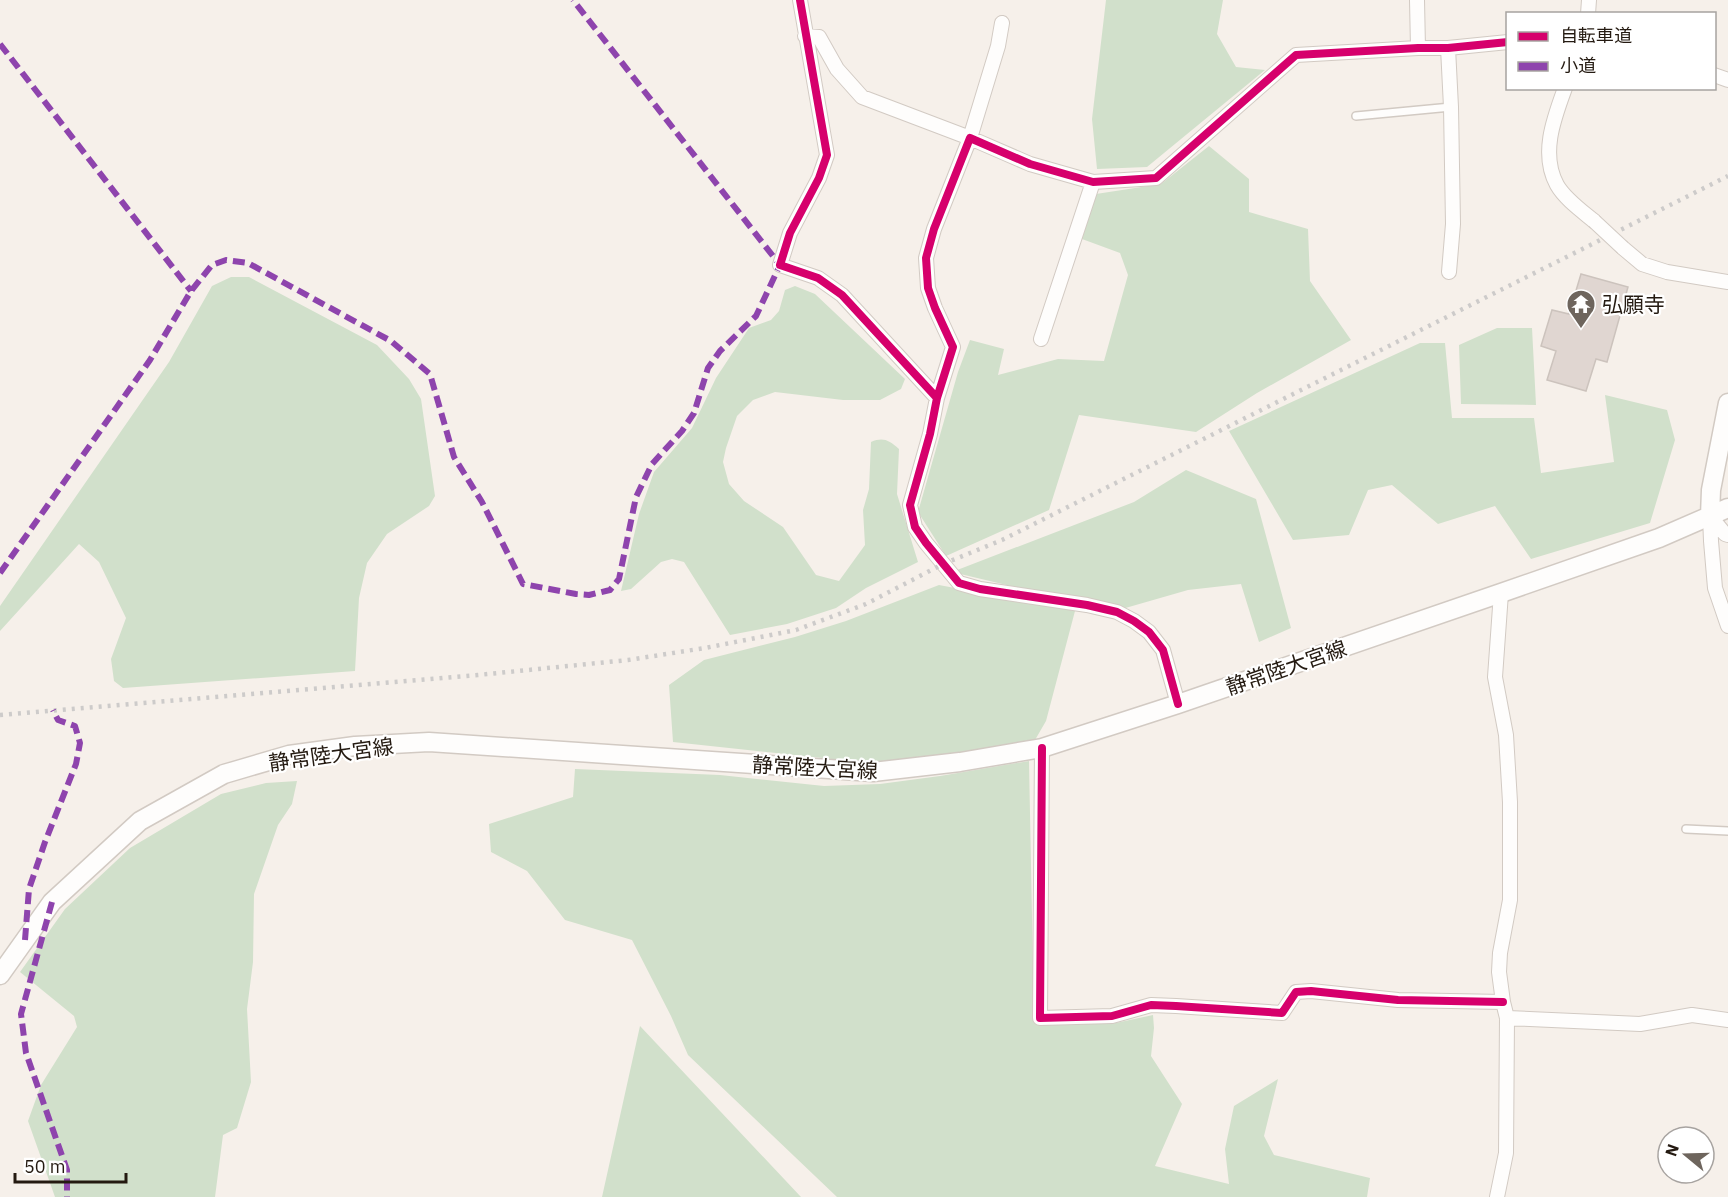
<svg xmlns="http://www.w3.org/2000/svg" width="1728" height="1197" viewBox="0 0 1728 1197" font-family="'IBM Plex Sans','Noto Sans JP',sans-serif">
<rect width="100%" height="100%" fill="#f6f0ea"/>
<path fill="#d1e0cb" d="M1106 0H1223L1217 34 1236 67 1265 70 1147 167 1097 169 1092 119Z
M1209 146 1249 179V212L1308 229 1310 281 1351 340 1257 393 1196 432 1079 415 1049 510 946 556 918 512 958 372 970 340 1004 349 998 375 1058 359 1104 361 1128 275 1120 253 1082 239 1096 194 1161 184Z
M231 277H249L377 345 409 379 421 399 435 496 429 506 387 534 367 563 359 598 355 671 123 688 114 681 111 659 126 618 99 562 79 544 0 631V606L169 362 212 286Z
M795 286 815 294 905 379 901 389 880 400H843L775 392 753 400 737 416 726 448 723 462 729 484 744 501 783 527 816 575 839 581 865 545 863 510 869 489 871 442C883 437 889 440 899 449L897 494 918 562 866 588 836 608 787 624 730 635 684 562 672 559 661 562 631 589 621 591 639 514 654 472 692 428 716 378 749 328 771 320 779 311 785 290Z
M1497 328H1532L1536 405 1461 404 1459 345Z
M1420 343H1445L1452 418H1534L1541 473 1614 462 1605 395 1667 410 1675 440 1650 523 1531 559 1495 506 1438 524 1392 485 1368 490 1349 535 1293 540 1229 431Z
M1186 470 1256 499 1291 628 1259 642 1241 584 1188 590 1115 611 952 572 1134 502Z
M939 585 1075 611 1046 721 1035 740 940 756 869 763 673 742 669 685 704 660 795 637 846 621Z
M1029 761 1034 1021 1111 1024 1153 1015 1154 1028 1151 1056 1182 1104 1155 1166 1229 1184 1225 1149 1234 1106 1278 1079 1264 1136 1274 1155 1370 1178 1367 1197H837L688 1055 671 1016 632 940 565 920 527 871 491 852 489 824 573 797 575 769 720 775 824 786 880 784 940 776Z
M297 781 292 804 278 825 254 894 253 962 247 1009 251 1082 237 1128 223 1135 215 1197H55L28 1121 41 1085 77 1027 74 1016 20 972 65 909 130 848 221 794 266 783Z
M640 1026 801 1197H602Z"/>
<path fill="#e0d6d1" stroke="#ccc3bd" stroke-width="1.5" d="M1581 274 1628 287 1607 362 1596 359 1586 391 1547 380 1556 351 1541 346 1552 310 1569 314Z"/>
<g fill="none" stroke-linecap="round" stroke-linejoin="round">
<g stroke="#d2cac3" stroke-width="10">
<path id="service" d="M1356 116 1451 107
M1686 829 1728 831"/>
</g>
<g stroke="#d2cac3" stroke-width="16">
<path id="minor" d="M800 0 827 155 819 178 790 233 780 265 818 278 842 295 937 398 930 434 910 505 915 527 926 543 959 583 980 589 1087 605 1117 612 1134 621 1149 632 1163 650 1178 704
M1417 0 1418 48
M1588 14 1589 0
M805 36 819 37 837 69 862 97 970 138 998 46 1002 23
M1448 48 1451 107 1453 224 1449 272
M1714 75 1728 80
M1565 88C1554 118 1540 154 1557 185 1565 199 1582 211 1594 221
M1623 248 1642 264 1667 272 1728 282
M1041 339 1093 182
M937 398 953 347 935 308 928 288 926 258 934 229 970 138 1030 164 1093 182 1156 178 1296 55 1418 48H1448L1508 42
M1710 516 1711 541 1715 588 1728 626
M1710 516 1725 534 1728 535
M1042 748 1040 1018 1112 1016 1151 1005 1176 1006 1282 1013 1296 992 1311 991 1398 1000 1503 1002
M1507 1018 1640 1024 1692 1015 1728 1020
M1497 1197 1506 1153 1507 1018 1503 1002 1499 972 1500 953 1510 900V802L1506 735 1495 677 1501 593"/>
</g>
<g stroke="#d2cac3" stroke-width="21">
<path id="secondary" d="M1710 516 1711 490 1728 403
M0 975 52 902 140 821 224 774 289 755 355 746 429 742 873 772 960 762 1042 748 1178 704 1501 593 1659 538 1728 508"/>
</g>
<use href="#service" stroke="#fefdfc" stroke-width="7"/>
<use href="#minor" stroke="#fefdfc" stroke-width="14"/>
<use href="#secondary" stroke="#fefdfc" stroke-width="18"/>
<path stroke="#cdcbca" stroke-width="4.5" stroke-dasharray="3 6" stroke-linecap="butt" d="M0 715 478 675 628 660 705 648 796 630 866 604 943 564 1002 540 1728 176"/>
<g stroke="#d2cac3" stroke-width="16" stroke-linecap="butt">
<path id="minor-bridge" d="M1594 221 1623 248"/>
</g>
<use href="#minor-bridge" stroke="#fefdfc" stroke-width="14"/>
<path stroke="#8e44ad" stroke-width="6" stroke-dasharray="12 6" stroke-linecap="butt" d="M0 44 191 291
M0 573 150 360 191 291 212 265 226 260 248 263 391 341 430 374 454 457 482 502 523 584 576 594 589 595 610 590 619 579 636 497 652 464 682 431 694 413 708 368 720 351 756 316 780 265 573 0
M52 902 21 1014 26 1053 67 1170V1197
M25 940 29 889 45 842 76 764 80 743 75 726 58 720 53 710"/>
<g stroke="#fff" stroke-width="11">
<path id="cycleway" d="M800 0 827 155 819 178 790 233 780 265 818 278 842 295 937 398 930 434 910 505 915 527 926 543 959 583 980 589 1087 605 1117 612 1134 621 1149 632 1163 650 1178 704
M937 398 953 347 935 308 928 288 926 258 934 229 970 138 1030 164 1093 182 1156 178 1296 55 1418 48H1448L1508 42
M1042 748 1040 1018 1112 1016 1151 1005 1176 1006 1282 1013 1296 992 1311 991 1398 1000 1503 1002"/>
</g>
<use href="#cycleway" stroke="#d6006c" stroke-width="8"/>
</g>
<defs>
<g id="temple-pin" transform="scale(1.5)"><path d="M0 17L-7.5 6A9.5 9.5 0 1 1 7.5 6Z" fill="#6e655d" stroke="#fff"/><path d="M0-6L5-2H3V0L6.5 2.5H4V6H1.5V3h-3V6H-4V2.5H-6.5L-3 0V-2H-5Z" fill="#fff"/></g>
</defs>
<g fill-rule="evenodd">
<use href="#temple-pin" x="1581" y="304"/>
</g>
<g text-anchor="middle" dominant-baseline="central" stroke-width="4.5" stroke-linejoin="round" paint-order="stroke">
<g font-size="21" fill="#241a11" stroke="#fff" text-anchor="start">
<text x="1602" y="304">弘願寺</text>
</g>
<g font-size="21" fill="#241a11" stroke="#fff">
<text transform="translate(1286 667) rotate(-19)">静常陸大宮線</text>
<text transform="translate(331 754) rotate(-8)">静常陸大宮線</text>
<text transform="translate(815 767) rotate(3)">静常陸大宮線</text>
</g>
</g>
<rect x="1506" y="12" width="210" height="78" fill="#ffffff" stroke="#a7a3a0" stroke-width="1.5"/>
<rect x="1518" y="32" width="30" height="9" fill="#d6006c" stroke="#a7a3a0" stroke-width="1.5"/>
<text x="1560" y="42" font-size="18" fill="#241a11">自転車道</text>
<rect x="1518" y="62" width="30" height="9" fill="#8e44ad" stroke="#a7a3a0" stroke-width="1.5"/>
<text x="1560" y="72" font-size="18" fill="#241a11">小道</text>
<g transform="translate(1686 1155) rotate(289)"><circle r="28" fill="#ffffff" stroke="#a7a3a0" stroke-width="1.5"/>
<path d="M0-4.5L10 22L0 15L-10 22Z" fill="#6e655d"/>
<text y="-9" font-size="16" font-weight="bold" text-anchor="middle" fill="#241a11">N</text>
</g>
<path d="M15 1173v9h111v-9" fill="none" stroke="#241a11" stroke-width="3"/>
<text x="24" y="1173" font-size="18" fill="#241a11" stroke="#ffffff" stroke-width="4.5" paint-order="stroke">50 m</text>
</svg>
